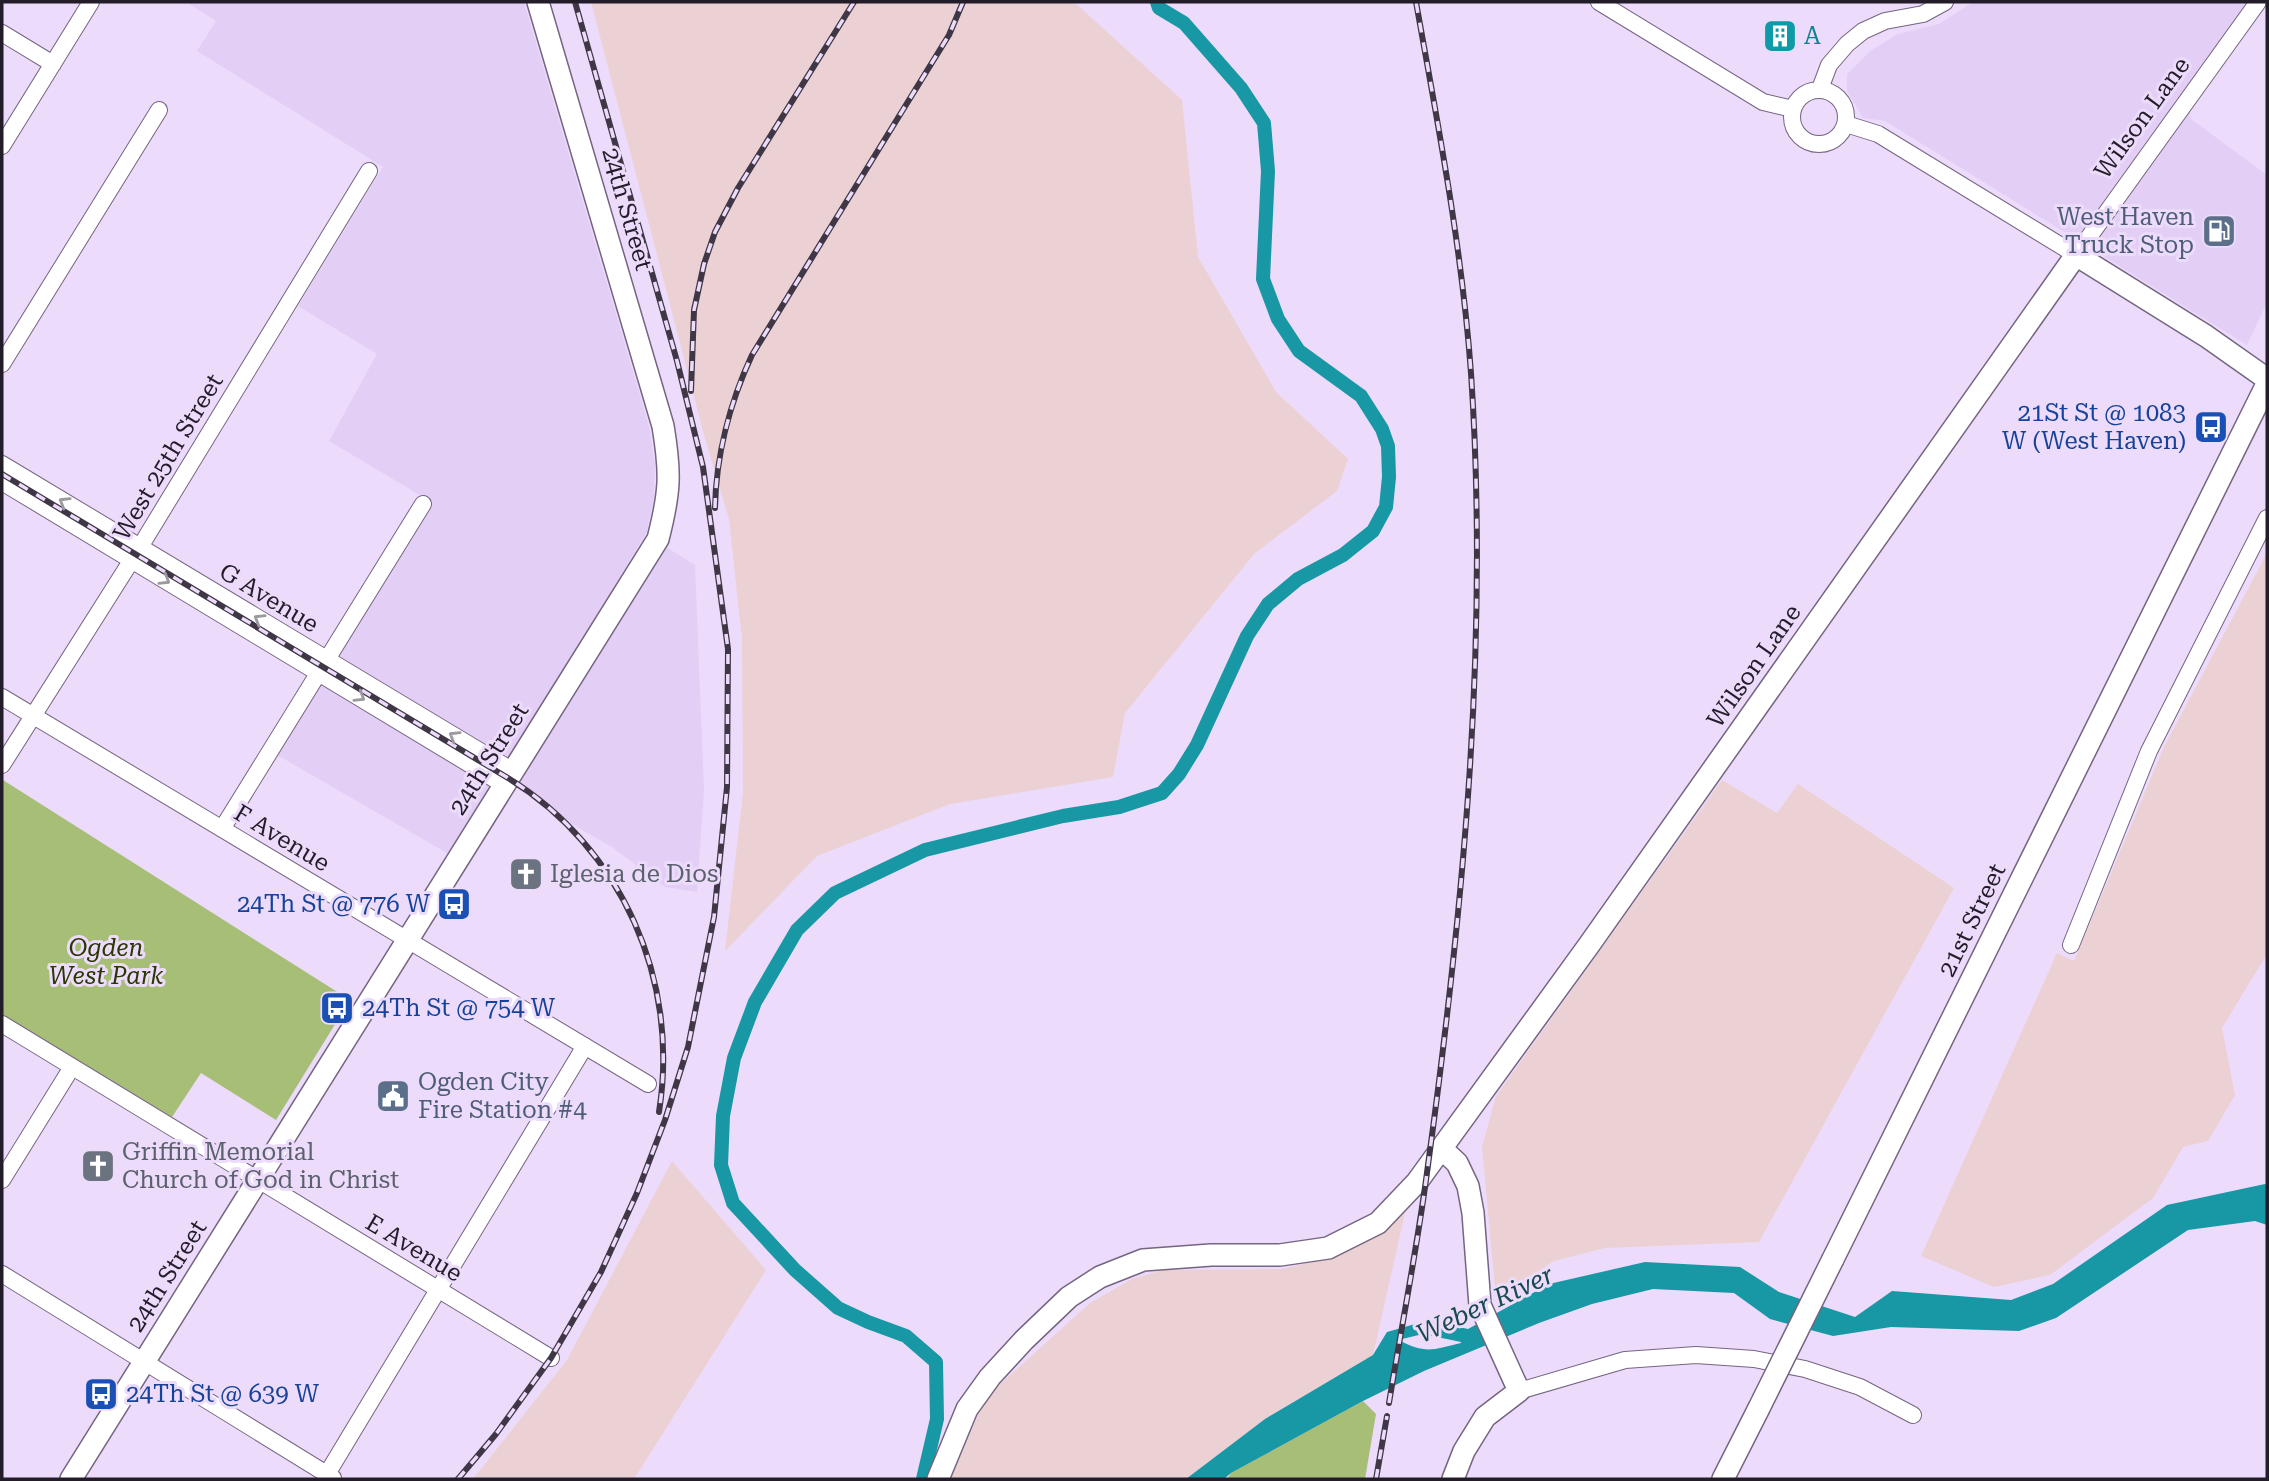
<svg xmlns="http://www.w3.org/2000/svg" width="2269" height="1481" viewBox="0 0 2269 1481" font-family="'Roboto Serif',serif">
<rect width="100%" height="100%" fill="#ecdbfb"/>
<path fill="#e3cff5" d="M186 2H524L649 426 655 465 654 496 647 532 452 856 272 752 423 497 329 441 377 354 298 306 383 167 197 51 216 21Z
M1973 2H2251L2186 91 2191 119 2267 175V302L2247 345 1885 121 1863 118 1847 91V74L1870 51 1898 34 1939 24Z
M666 547 695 565 704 790 697 892 665 887 612 847 542 807 517 785Z"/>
<path fill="#ecd1d4" d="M591 2H1074L1182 100 1198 257 1276 392 1348 459 1337 491 1254 554 1125 713 1113 777 950 804 817 856 725 951 743 792 742 639 729 519 704 435Z
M2267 553V954L2222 1028 2235 1095 2208 1141 2183 1147 2153 1198 2050 1275 1994 1287 1921 1256 2057 953 2074 961 2164 747Z
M1722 780 1777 813 1798 784 1954 888 1759 1242 1605 1248 1554 1261 1496 1299 1482 1147 1496 1096Z
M672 1161 766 1270 634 1479H473L567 1360Z
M1407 1204 1373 1355 1265 1419 1186 1479H951L978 1415 997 1387 1090 1303 1132 1279 1163 1270 1282 1269 1337 1256 1378 1233Z"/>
<path fill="#a7be76" d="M3 780 350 1000 276 1120 201 1073 172 1117 2 1014Z
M1363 1401 1376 1414 1365 1479H1227L1231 1473Z"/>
<path fill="#1897a4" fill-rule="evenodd" d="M2265 1184 2267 1185V1225L2255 1221 2188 1230 2056 1318 2019 1331 1891 1327 1833 1336 1770 1319 1734 1293 1653 1289 1592 1304 1539 1323 1424 1371 1363 1401 1231 1473 1224 1479H1186L1265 1419 1373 1355 1387 1332 1429 1320 1468 1329 1549 1284 1645 1262 1740 1267 1779 1292 1855 1317 1892 1291 2011 1300 2053 1284 2167 1205ZM1423 1334 1461 1342V1343C1432 1350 1426 1354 1398 1340Z"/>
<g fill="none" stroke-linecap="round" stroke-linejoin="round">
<path stroke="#1897a4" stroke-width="14" d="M923 1479 937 1419 936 1362 906 1336 868 1322 838 1308 795 1270 733 1203 721 1165 723 1116 734 1058 755 1002 797 930 835 893 925 850 1063 816 1119 807 1162 793 1179 774 1197 745 1247 636 1268 604 1298 579 1343 555 1373 531 1386 507 1389 477 1388 446 1382 429 1361 396 1299 351 1278 319 1263 279 1268 171 1264 123 1241 88 1184 23 1159 8 1157 2"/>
<g stroke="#746580" stroke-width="18">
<path id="street" d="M1599 2 1763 102 1793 109
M2 33 53 64
M1820 89 1829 65 1847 44 1863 31 1885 21 1923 14 1945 2
M1792 117a27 27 0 1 1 54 0a27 27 0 1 1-54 0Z
M1846 124 1878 134 2076 255 2258 2
M2 146 91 2
M2 364 159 110
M2 464 513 771
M2 482 504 785
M2 697 648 1084
M2 765 140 547 369 171
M222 829 423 504
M2071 945 2149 751 2267 518
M2 1024 551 1358
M2 1180 72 1067
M2 1274 333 1478
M1519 1391 1625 1360 1696 1355 1754 1359 1805 1369 1860 1387 1913 1415
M327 1474 585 1046"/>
</g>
<g stroke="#746580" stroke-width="24">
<path id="secondary" d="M1442 1149 1457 1163 1468 1186 1473 1213 1480 1305 1519 1391 1485 1417 1464 1451 1453 1479
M1833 1259 2267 384
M71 1479 658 539C670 492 671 474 663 426L538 2
M938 1479 967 1409 990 1377 1024 1340 1069 1297 1100 1277 1143 1260 1211 1255H1280L1328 1248 1378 1223 1417 1182 1589 945 2076 255 2206 336 2267 379
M1723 1479 1758 1410"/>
</g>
<use href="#street" stroke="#fff" stroke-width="16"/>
<use href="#secondary" stroke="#fff" stroke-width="21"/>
<g stroke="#3f3746" stroke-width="6">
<path id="rail" d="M691 391 694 310 704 264 715 232 738 188 854 2
M2 474 508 778C622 848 680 980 659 1112
M715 508C716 456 730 402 752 355L949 35 963 2
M1389 1403C1402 1323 1418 1244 1428 1165 1464 902 1489 639 1471 373 1462 248 1438 125 1416 2
M458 1479 496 1434 551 1358 601 1272 637 1193 665 1120 688 1047 714 917 727 787 728 649 703 467 677 361 575 2
M1376 1479 1387 1416"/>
</g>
<use href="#rail" stroke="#ecdbfb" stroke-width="3.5" stroke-dasharray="10" stroke-linecap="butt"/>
<g stroke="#746580" stroke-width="24" stroke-linecap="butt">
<path id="secondary-bridge" d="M1758 1410 1833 1259"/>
</g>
<use href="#secondary-bridge" stroke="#fff" stroke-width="21"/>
</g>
<defs><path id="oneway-chevron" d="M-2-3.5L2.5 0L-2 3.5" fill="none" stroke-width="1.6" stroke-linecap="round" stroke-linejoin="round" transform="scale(1.75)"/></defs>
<g stroke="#9c999f">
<use href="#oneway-chevron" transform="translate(64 502) rotate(-149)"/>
<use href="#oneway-chevron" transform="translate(165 580) rotate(31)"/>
<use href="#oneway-chevron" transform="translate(259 619) rotate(-149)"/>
<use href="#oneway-chevron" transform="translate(360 697) rotate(31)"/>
<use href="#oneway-chevron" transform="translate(454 736) rotate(-149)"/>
</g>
<defs>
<g id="building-square" transform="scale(1.75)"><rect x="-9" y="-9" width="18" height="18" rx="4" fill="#0f9aa8" stroke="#ecdbfb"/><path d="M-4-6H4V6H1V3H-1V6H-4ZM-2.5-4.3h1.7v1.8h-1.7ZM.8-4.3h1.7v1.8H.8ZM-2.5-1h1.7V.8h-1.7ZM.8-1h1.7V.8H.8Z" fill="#fff"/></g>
<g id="fuel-square" transform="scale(1.75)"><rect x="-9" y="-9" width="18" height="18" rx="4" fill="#5c6f8a" stroke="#ecdbfb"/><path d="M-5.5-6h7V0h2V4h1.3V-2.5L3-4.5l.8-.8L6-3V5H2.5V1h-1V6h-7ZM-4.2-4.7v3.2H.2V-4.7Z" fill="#fff"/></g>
<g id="bus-square" transform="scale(1.75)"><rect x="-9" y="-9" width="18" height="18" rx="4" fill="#1a4fb4" stroke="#ecdbfb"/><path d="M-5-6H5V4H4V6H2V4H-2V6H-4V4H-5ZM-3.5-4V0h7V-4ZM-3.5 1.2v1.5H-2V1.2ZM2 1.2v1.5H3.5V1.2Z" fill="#fff"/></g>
<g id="church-square" transform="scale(1.75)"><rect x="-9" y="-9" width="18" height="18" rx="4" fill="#6b7280" stroke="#ecdbfb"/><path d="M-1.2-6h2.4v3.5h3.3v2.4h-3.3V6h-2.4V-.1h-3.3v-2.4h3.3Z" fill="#fff"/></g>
<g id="civic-square" transform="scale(1.75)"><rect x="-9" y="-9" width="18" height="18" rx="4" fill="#5c6f8a" stroke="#ecdbfb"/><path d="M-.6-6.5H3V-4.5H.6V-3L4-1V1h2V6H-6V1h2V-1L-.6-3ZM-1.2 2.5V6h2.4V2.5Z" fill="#fff"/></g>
</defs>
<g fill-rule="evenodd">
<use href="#building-square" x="1780" y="36"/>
<use href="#fuel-square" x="2219" y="231"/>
<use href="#bus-square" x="2211" y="427"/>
<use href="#church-square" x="526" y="874"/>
<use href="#bus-square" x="454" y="904"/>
<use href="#bus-square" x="337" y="1008"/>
<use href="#civic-square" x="393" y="1096"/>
<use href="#church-square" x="98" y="1166"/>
<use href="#bus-square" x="101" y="1394"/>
</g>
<g text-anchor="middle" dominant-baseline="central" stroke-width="6" stroke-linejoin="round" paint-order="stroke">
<g font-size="24" fill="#0d838f" stroke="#ecdbfb" text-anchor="start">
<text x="1804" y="36">A</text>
</g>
<g font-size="24" fill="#231d29" stroke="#ecdbfb">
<text transform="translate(2142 118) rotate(-54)">Wilson Lane</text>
<text transform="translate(627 209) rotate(74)">24th Street</text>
<text transform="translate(168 457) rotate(-59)">West 25th Street</text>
<text transform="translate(269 598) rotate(31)">G Avenue</text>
<text transform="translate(1754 666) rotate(-55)">Wilson Lane</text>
<text transform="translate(489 759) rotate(-58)">24th Street</text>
<text transform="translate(282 838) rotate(31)">F Avenue</text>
<text transform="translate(1972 920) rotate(-64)">21st Street</text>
<text transform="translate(414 1248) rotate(31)">E Avenue</text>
<text transform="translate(167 1276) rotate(-58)">24th Street</text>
</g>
<g font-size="24" fill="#4e5e75" stroke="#ecdbfb" text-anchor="end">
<text x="2194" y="217">West Haven<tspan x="2194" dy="28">Truck Stop</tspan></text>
<text x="418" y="1082" text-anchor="start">Ogden City<tspan x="418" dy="28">Fire Station #4</tspan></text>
</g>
<g font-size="24" fill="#164399" stroke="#ecdbfb" text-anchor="end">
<text x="2186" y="413">21St St @ 1083<tspan x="2186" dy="28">W (West Haven)</tspan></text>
<text x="430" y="904">24Th St @ 776 W</text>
<text x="362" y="1008" text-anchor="start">24Th St @ 754 W</text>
<text x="126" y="1394" text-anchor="start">24Th St @ 639 W</text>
</g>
<g font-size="24" fill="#5b616d" stroke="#ecdbfb" text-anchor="start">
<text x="550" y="874">Iglesia de Dios</text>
<text x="122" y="1152">Griffin Memorial<tspan x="122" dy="28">Church of God in Christ</tspan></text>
</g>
<g font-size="24" font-style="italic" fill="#293700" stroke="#ecdbfb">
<text x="106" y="948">Ogden<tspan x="106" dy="28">West Park</tspan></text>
</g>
<g font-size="26" font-style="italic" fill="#194a50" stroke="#ecdbfb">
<text transform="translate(1485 1304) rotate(-25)">Weber River</text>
</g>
</g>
<rect width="2269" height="1481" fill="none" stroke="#231d29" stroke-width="7"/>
</svg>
